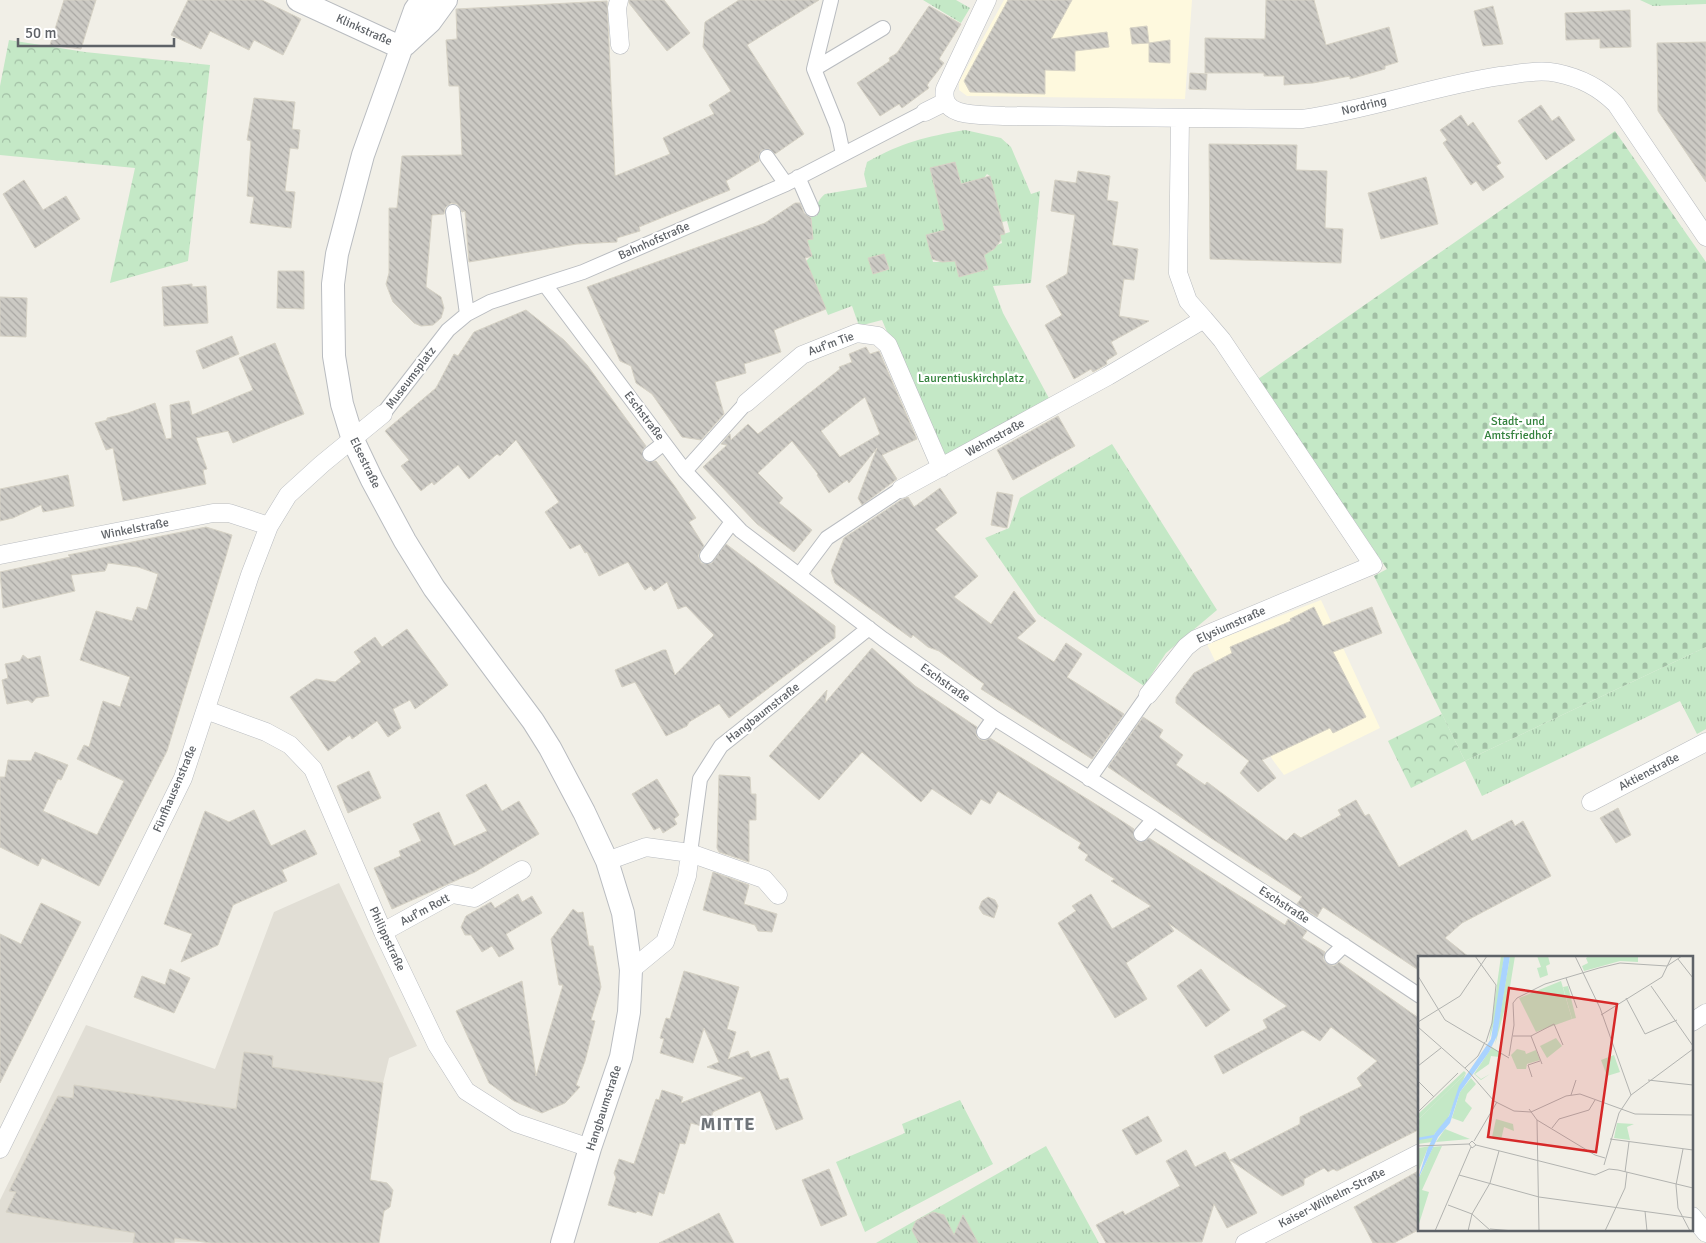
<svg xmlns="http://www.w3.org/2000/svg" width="1706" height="1243" viewBox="0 0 1706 1243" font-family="Signika,sans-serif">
<defs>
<pattern id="grass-tufts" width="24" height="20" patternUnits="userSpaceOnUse" patternTransform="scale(1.25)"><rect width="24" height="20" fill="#c4e8c6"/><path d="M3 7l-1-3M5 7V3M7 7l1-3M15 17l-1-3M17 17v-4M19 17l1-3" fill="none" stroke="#a2bfa5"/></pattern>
<pattern id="forest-crowns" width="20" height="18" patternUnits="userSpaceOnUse" patternTransform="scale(1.25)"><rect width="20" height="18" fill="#c4e8c6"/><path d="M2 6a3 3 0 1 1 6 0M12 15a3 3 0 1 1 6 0" fill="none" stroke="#a2bfa5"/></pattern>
<pattern id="cemetery-stones" width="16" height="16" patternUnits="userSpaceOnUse" patternTransform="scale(1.25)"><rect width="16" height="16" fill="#c4e8c6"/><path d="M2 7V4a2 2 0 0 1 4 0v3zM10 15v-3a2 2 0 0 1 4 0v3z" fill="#a2bfa5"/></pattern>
<pattern id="building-back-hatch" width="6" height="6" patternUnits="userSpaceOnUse" patternTransform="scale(1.25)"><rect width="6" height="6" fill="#cccac4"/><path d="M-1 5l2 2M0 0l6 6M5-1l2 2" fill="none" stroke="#a9a7a3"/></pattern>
</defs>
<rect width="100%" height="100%" fill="#f1efe7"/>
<path fill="#fef9de" d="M1004 0H1192L1185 99 967 96 959 90V82Z
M1321 600 1380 728 1284 775 1272 759 1249 710 1241 716 1207 644Z"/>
<path fill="#e1ded5" d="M339 883 417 1046 389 1058 383 1083 369 1179 387 1183 393 1190 390 1207 384 1211 379 1242 0 1243V1200L86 1025 215 1069 274 912Z"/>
<path fill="url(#grass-tufts)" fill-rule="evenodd" d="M923 0H956L970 8 961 23Z
M1640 0H1706V4L1653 6Z
M965 130 1001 138 1011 147 1031 194 1040 191 1031 283 993 286 1003 313 1051 402 950 459 938 452 882 320 859 326 852 306 828 315 806 261 812 255 807 240 813 239 811 216H817C816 206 817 201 825 194L867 187 864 174 867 162C903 142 924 137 965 130ZM954 162 961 184 984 178 987 174 990 176 987 180 992 199 996 198V201L997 223 1007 221 1010 232 1000 235 1002 243 997 245 992 251 982 248 988 269 959 277 954 257 945 262H933L926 235 945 230 931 168ZM884 254 889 269 873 274 869 258Z
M1112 444 1217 610 1166 653 1144 686 1038 614 985 538 1009 528 1020 498Z
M1706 647V729L1697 734 1680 701 1482 796 1465 761Z
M960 1100 993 1164 865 1232 836 1162 905 1133 902 1124Z
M1046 1146 1099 1243H876Z"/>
<path fill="url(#forest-crowns)" d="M9 40 85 52 210 65 188 261 110 283 135 168 0 155V86Z
M1442 714 1465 761 1411 788 1388 741Z"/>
<path fill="url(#cemetery-stones)" d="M1615 131 1706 262V647L1465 761 1374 576 1387 569 1258 379Z"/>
<path fill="url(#building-back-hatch)" stroke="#d6d2c5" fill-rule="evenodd" d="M64 0H96L81 49 50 45Z
M188 0H262L301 19 283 55 254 40 249 50 210 31 201 49 171 35Z
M629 0H664L690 33 667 51 629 3Z
M739 0H819L747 45 804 134 775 154 770 149 762 150 759 154V161L726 181 730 190 639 227 640 231 617 238V242L577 244 469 262 465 211 462 212 457 204 451 203 445 208 444 214 432 215 426 287 441 297 444 308 441 318 433 325 421 326 414 323 393 302 386 284 389 273V208H397L402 156 462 155 459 86H449L446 40 457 39 456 9 607 1 615 176 670 154 663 138 714 114 709 105 731 91 703 47 705 22Z
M1008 0H1072L1051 39 1107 32 1109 47 1075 51V71L1045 70V94L970 92 964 81Z
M1266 0H1314L1326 45 1389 27 1398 62 1385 66V69L1350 79V76L1313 83 1284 85V76H1264V73H1205V38L1265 39Z
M929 6 961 24 939 59 944 63 927 85 929 88 902 108 899 104 880 116 857 83 890 61 889 58 897 53Z
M1493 6 1503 44 1483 46 1474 11Z
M1630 10 1631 47 1600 48V39L1566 40 1565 13Z
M1147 26 1149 43 1132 44 1130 28Z
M1170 40V63L1149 62V43Z
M1706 42V182L1658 111 1657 43Z
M1190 73 1207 74 1206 90 1189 89Z
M254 98 295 102 292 129 300 130 298 149 290 148 285 191 295 192 291 228 250 223 254 197 247 196 251 141 247 140Z
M1541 105 1552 121 1559 116 1575 140 1546 160 1518 121Z
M1461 115 1468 126 1473 122 1501 163 1496 166 1504 177 1483 191 1476 181 1471 185 1443 143 1447 140 1440 130Z
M1209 144 1297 145 1296 170 1327 171 1325 228 1343 229 1341 263 1210 259Z
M955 162 961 184 990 176 1005 234 1000 235 1001 240 994 249 984 255 988 269 959 277 955 261 942 262 932 259 926 235 945 230 930 168Z
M1078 171 1110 176 1107 200 1118 202 1112 245 1138 249 1134 280 1124 279 1119 316 1149 321 1111 342 1117 354 1106 361 1107 364 1093 372 1091 369 1074 379 1045 325 1062 315 1046 286 1067 274 1075 215 1051 211 1055 180 1076 183Z
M1426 177 1438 224 1381 239 1368 193Z
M24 180 43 210 66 196 80 219 35 248 3 194Z
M795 203H800L804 213 811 218 813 239 807 240 812 256 805 258 826 309 774 330 781 352 744 364 746 373 715 382 724 414 701 440 682 437 652 394 636 383 631 366 620 361 587 287 765 223Z
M884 254 889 269 873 274 868 258Z
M278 271H304V309L277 308Z
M192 284V287L206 286 208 323 164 326 162 287Z
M0 297 27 298 26 337 0 336Z
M526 310 564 340 587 365 646 446 642 451 643 459 647 462 656 461 676 488 696 518 689 522 704 546 698 555 701 563 711 564 726 544 835 626V638L729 718 719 704 689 722 687 726 666 736 635 682 622 687 615 670 663 650H666L675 675 714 635 686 606 678 609 667 582 654 591 651 586 645 590 628 562 599 576 587 552 585 553 580 544 570 549 545 512 559 502 516 440 500 456 497 454 469 479 458 465 434 485 432 482 421 491 401 466 409 460 385 431 436 388 454 354 458 356 474 332Z
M232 336 239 354 203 369 196 351Z
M275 343 304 414 233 443 228 431 196 438 207 469 203 470 206 484 123 501 113 448 106 450 95 423 107 420V418L128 413 155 403 166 439 172 438 170 405 189 401 192 415 253 390 239 358Z
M866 347 870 354 879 351 917 439 882 455 897 479 862 505 858 498 877 448 849 483 847 480 829 493 817 475 818 474 792 441 758 473 783 498 779 503 812 530 794 552 757 524 703 467 727 445 721 444 730 434 731 440 748 424 758 434 840 369 839 367 852 362 849 354ZM865 397 880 434 840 457 821 431Z
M1058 416 1075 446 1013 480 997 450Z
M68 475 74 506 43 512 41 505 13 518 0 521V489Z
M940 488 957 513 935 529 978 576 954 597 991 624 1014 591 1036 621 1017 638 1054 662 1066 643 1082 654 1067 677 1124 714 1092 759 981 689 984 684 939 651 928 647 913 635 911 638 835 583 831 571 844 538 901 500 908 497 914 507Z
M997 492 1013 495 1007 528 991 525Z
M206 527 232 535 226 556 167 751 99 886 42 858 38 866 0 847V777H5L8 760 31 761 35 752 68 765 61 780 58 779 43 811 97 835 124 781 77 759 84 745 89 747 103 701 120 707 130 677 80 660 96 611 132 621 137 607 147 610 158 574 138 567 108 563 105 571 71 575 75 591 3 608 0 572 70 557 68 555Z
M1314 607 1323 626 1372 607 1382 633 1333 652 1366 717 1333 733 1330 728 1262 760 1276 778 1258 792 1240 773 1249 761 1176 703V697L1194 673 1232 653 1230 647 1291 621 1290 619Z
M407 629 448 685 415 709 410 700 393 709 401 728 388 737 377 721 352 739 350 735 328 751 290 697 316 679 335 682 361 662 354 652 375 637 382 647Z
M872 648 915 686 977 727 976 735 979 739 984 741 990 738 1116 817 1134 829 1133 836 1136 841 1143 842 1149 838 1285 925 1288 919 1307 931 1302 938 1325 952 1323 959 1326 963 1334 966 1339 962 1420 1019V1129L1337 1171 1333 1169 1328 1172 1324 1168 1304 1179V1185L1282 1196 1230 1160 1300 1124V1117L1362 1086 1357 1078 1377 1061 1331 1027 1320 1041 1303 1030 1223 1074 1214 1056 1267 1028 1263 1020 1287 1006 1168 923 1174 931 1126 963 1147 999 1115 1018 1058 923 1076 911 1072 906 1091 894 1112 929 1151 906 1111 881 1115 879 1085 860 1088 855 1078 848 1081 843 998 791 990 804 981 799 971 815 932 789 921 802 862 752 819 800 769 756 827 690 825 703Z
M23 655 28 659 40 656 49 696 36 698 32 703 28 700 7 704 2 680 8 678 5 664 20 661Z
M1143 717 1163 730 1159 737 1183 755 1176 765 1205 785 1207 782 1286 841 1294 833 1301 838 1341 815 1338 810 1356 800 1365 816 1369 814 1399 867 1466 830 1472 841 1512 820 1515 826 1523 821 1551 876 1462 923 1445 938 1469 957H1420V971L1323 907 1317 917 1297 904 1302 897 1214 840 1108 767Z
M369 771 381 798 348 813 337 786Z
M719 775 750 777 751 794H756V820H749V862L719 852 717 848Z
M657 779 679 815 674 819 677 824 663 833 660 827 654 830 632 794Z
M486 784 502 811 519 801 539 834 475 872 392 909 374 868 401 856 399 851 421 841 413 824 439 812 454 846 487 831 466 795Z
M1618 808 1631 835 1616 843 1600 818Z
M254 810 271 846 305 830 317 854 282 870 287 881 233 905 218 945 181 962 192 934 164 924 205 811 229 822Z
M713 872 749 885 744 904 777 914 772 932 758 931 755 925 703 910Z
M518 894 522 902 532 896 542 913 506 934 514 949 499 957 492 946 482 952 471 935H465L461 927 466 916 491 902 495 908Z
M988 897 995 900 998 906 994 918 983 914 979 908 982 901Z
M41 903 81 922 0 1083V934L21 944Z
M573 909 578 913 583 912 589 946H593L601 987 591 1020 595 1021 585 1061 576 1085 580 1087 565 1103 542 1113 514 1101 489 1083 456 1011 522 981 536 1076 563 985H559L551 939Z
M170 969 190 978 174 1013 134 997 142 976 165 985Z
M1201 969 1230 1010 1206 1027 1177 986Z
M684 971 739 987 727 1029 736 1032 728 1059 748 1051 751 1058 769 1051 780 1080 788 1078 803 1119 776 1130 760 1091 713 1112 708 1128 691 1123 685 1144 680 1143 664 1194 659 1192 652 1216 637 1211 636 1213 608 1205 616 1178 614 1173 619 1159 634 1164 656 1099 659 1100 662 1090 683 1097 681 1103 745 1078 707 1067 719 1062 704 1028 693 1063 660 1053 664 1039 660 1038 666 1018 670 1019Z
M244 1052 273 1056 272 1067 383 1083 370 1180 387 1183 393 1190 390 1207 384 1211 379 1243H211L175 1238 174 1243H133L135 1233 6 1212 16 1192 9 1191 58 1096 73 1098 74 1085 236 1109Z
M1148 1116 1162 1141 1136 1155 1122 1130Z
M1186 1150 1195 1167 1225 1152 1257 1213 1227 1228 1214 1204 1202 1242 1106 1243 1096 1225 1123 1211 1125 1215 1180 1186 1166 1161Z
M829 1169 847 1215 821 1226 802 1180Z
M1420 1170V1229L1394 1243H1373L1354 1207Z
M933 1212 944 1215 954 1235 963 1215 978 1243H919L912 1230 916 1221Z
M719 1213 734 1243H659L706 1220Z"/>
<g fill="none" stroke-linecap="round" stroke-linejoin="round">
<g stroke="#b9bcc0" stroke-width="16">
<path id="pedestrian" d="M831 0 814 69 837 126 843 154
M814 69 883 28
M767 157 786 184
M798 177 812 209
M453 212 467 314
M546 286 685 471 741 531 883 639 994 718 1154 819 1420 996
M383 414 448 330 467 314 490 302 583 272 786 184 925 112
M650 454 664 443
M685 471 746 403
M707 556 732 522
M800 574 827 538 901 489
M984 732 994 718
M1089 779 1148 695
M1141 834 1154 819
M690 853 700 779 721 746 869 628
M1332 957 1344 945"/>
</g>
<g stroke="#b9bcc0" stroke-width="19">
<path id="minor" d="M619 0 617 8 620 45
M987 0 945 89C939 120 984 114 1004 116L1302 119C1369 110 1433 86 1500 76 1518 74 1539 69 1557 73 1581 78 1599 87 1616 104L1706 237
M925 112 945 102
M1180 118 1178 273 1188 301 1204 319
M746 403 802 355 857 333 878 336 888 345 941 468
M901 489 1108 376 1204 319 1222 340 1373 565 1196 639 1186 647 1148 695
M0 555 213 513H229L269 526
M206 710 266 732 290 745 313 769 383 932 437 1045 466 1091 516 1123 590 1148
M1591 802 1706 742
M607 861 646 847 690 853 764 879 778 895
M383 932 452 894 474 898 522 870
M631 970 665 942 687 876 690 853
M1692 1022 1706 1013
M0 1149 183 778 250 575 269 526 288 495 322 464 383 414
M1692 1216 1706 1233
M1245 1243 1420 1153"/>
</g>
<g stroke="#b9bcc0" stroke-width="24">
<path id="tertiary" d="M298 0 402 48
M422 0 415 10 363 155 337 254 333 284 334 356 342 404 353 440 372 480 405 541 434 588 533 721 550 748 584 812 607 861 623 913 631 970 629 1012 621 1057 590 1148 562 1243
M405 45 430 22 446 0"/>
</g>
<use href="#pedestrian" stroke="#fff" stroke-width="14"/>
<use href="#minor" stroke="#fff" stroke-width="18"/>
<use href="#tertiary" stroke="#fff" stroke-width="22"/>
</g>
<g text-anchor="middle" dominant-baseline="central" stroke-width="4.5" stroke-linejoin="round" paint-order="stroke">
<g font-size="12" fill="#5e6267" stroke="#fff">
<text transform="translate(364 30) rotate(24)">Klinkstraße</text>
<text transform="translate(1364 106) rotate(-14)">Nordring</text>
<text transform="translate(654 241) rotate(-24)">Bahnhofstraße</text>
<text transform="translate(831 344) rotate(-20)">Auf'm Tie</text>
<text transform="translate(411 378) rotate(-53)">Museumsplatz</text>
<text transform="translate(644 416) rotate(53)">Eschstraße</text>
<text transform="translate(995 438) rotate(-29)">Wehmstraße</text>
<text transform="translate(365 463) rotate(64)">Elsestraße</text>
<text transform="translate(135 529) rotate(-11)">Winkelstraße</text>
<text transform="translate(1231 625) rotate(-24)">Elysiumstraße</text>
<text transform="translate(945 683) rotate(35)">Eschstraße</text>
<text transform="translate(763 713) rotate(-38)">Hangbaumstraße</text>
<text transform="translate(1649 772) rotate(-28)">Aktienstraße</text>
<text transform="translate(175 789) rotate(-67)">Fünfhausenstraße</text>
<text transform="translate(1284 905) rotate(33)">Eschstraße</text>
<text transform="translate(425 910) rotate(-28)">Auf'm Rott</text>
<text transform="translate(387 939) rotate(65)">Philippstraße</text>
<text transform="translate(604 1108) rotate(-72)">Hangbaumstraße</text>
<text transform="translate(1332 1198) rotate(-27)">Kaiser-Wilhelm-Straße</text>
</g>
<g font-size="12" fill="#33823c" stroke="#fff">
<text x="971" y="378">Laurentiuskirchplatz</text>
<text x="1518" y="421">Stadt- und<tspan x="1518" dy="14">Amtsfriedhof</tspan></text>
</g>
<g font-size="18" font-weight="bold" letter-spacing="1" fill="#6f7479" stroke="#fff">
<text x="728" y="1124">MITTE</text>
</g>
</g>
<g transform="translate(1418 956)">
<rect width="275" height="275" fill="#f1efe7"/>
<path d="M83 0H86L79 56 71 85ZM92 0H97L91 37 77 89ZM171 0H220V6L202 5 166 15 164 10 170 7 168 2ZM150 30 158 62 154 63 145 31ZM138 82 144 90 129 102 122 90ZM74 91 84 98 81 101 73 100 71 108 57 118 63 123 72 118 63 124 56 118ZM99 93 107 95 108 98 118 94 122 104 109 108 108 113H99L93 99ZM196 99 202 116 189 120 183 104ZM48 117 28 167 17 177 14 186 0 188V164ZM199 167 216 168 209 171 212 184 196 182ZM24 190 4 234 11 236 0 271V224L15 191Z" fill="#c4e8c6"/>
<path d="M46 115 48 117 0 164V158ZM53 122 58 128 49 138 47 145 54 152 45 166 34 162 42 136ZM78 163 95 168 96 175 86 171 83 184 74 181ZM27 173 52 183 18 186ZM13 190 9 194 0 217V192Z" fill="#c4e8c6"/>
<path d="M143 25 154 63 118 76 101 42Z" fill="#c4e8c6"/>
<path d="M119 0H130L132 8 128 10 130 19 122 22 119 12 123 11Z" fill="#c4e8c6"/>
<path d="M86 0H92L79 80 71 96 42 136 32 167 20 181 0 223 9 194 17 177 31 160 41 130 73 83Z" fill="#a9d3ff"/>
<path fill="none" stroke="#a9d3ff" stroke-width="2.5" d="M0 183 17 180"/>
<path fill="none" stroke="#b2b3b0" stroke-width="1" d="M57 0 78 29 74 67 68 86M157 0 182 52 213 139M260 3 275 22M0 20 27 64 91 102M148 22 159 52M233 30 275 90M208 42 227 78 259 64M183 59 244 21 254 0M0 66 42 40 69 0M0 71 49 114 76 145 96 155 113 156 148 140 162 138 217 158 275 159M95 80H113M91 100 96 69 95 47 99 42 127 28 181 12 202 7 249 10 264 0M124 108 113 80 136 68 145 89M0 110 23 92M47 112 60 100 67 86M114 121 110 109 122 105M230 124 275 129M0 125 16 141M153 139 158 124M111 153 119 164 177 199 187 202M0 156 40 117M119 164 121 275M134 172 141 163 171 154 177 144M192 183 275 194M56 185 79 146M58 189 177 219 191 213 200 214M0 190 51 188 54 185 58 189 54 192 51 188M265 193 258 229 260 252 272 275M186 209 201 157 213 139 275 93M200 214 275 232M207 216 211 186M41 219 121 241 275 262M30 249 54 258 73 275M227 255 229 275M72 273 96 275M17 275 53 191M50 275 54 258 72 227 81 195M187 275 207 232 209 216"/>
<path fill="#d62828" fill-opacity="0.15" stroke="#d62828" stroke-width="2.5" d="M91 32 199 48 178 196 70 181Z"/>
<rect width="275" height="275" fill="none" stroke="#5e6267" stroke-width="2.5"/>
</g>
<path d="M18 38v8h156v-8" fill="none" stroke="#5e6267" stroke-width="2.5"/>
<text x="25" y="38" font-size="15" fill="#5e6267" stroke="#ffffff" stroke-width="4" paint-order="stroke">50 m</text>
</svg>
